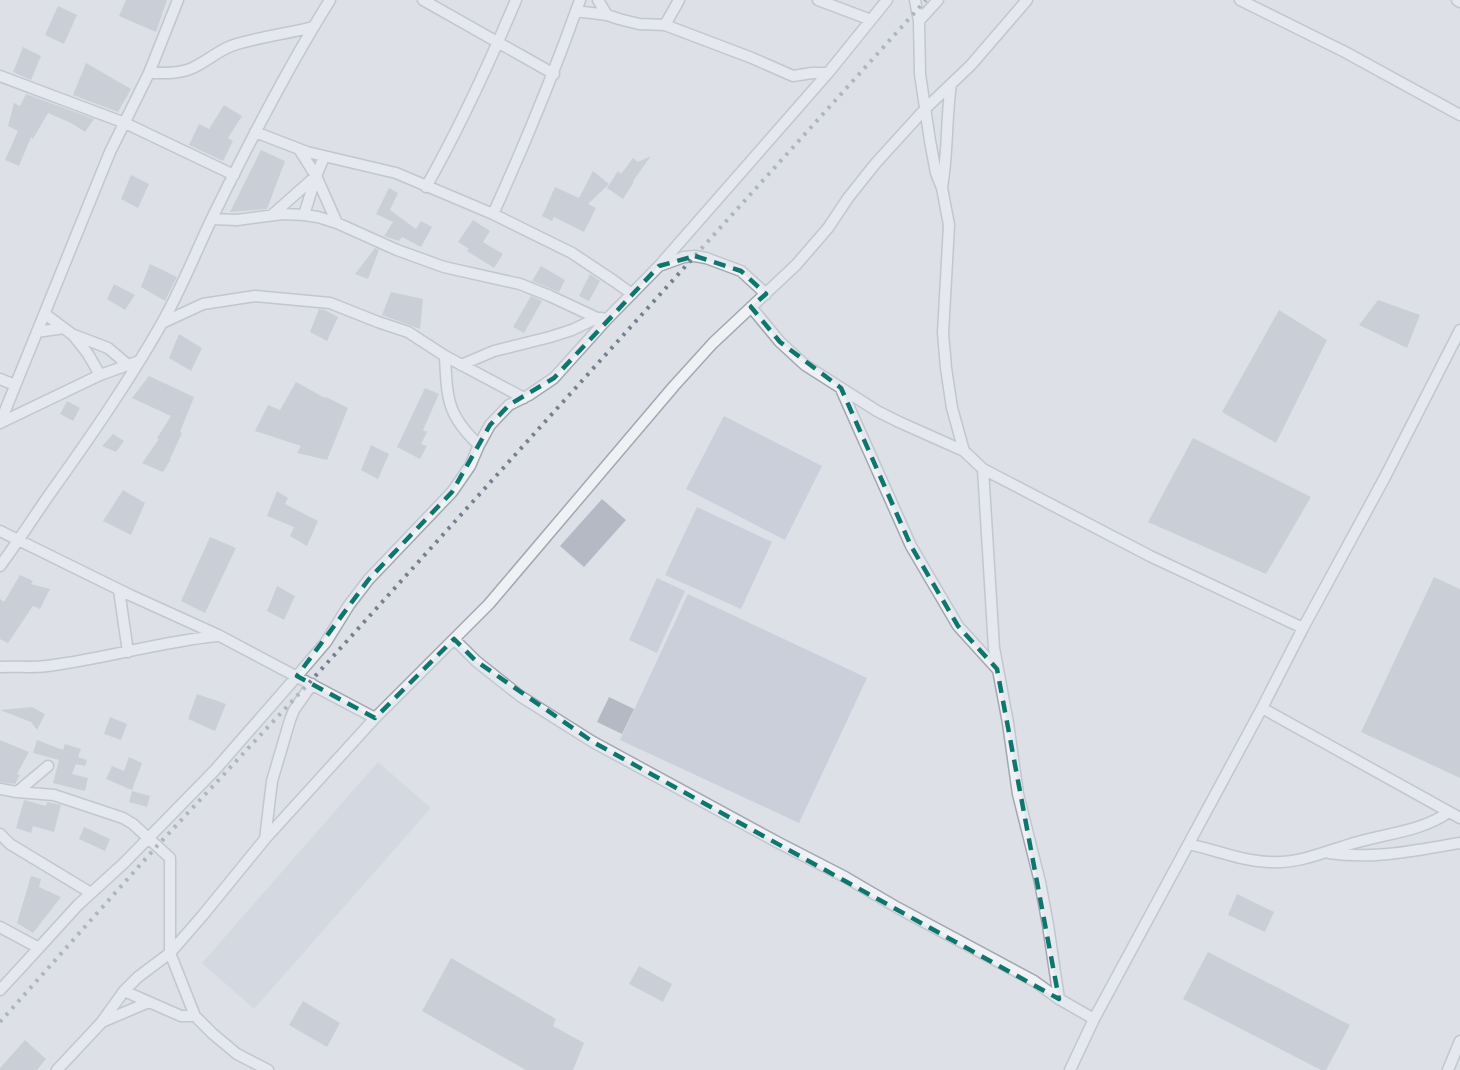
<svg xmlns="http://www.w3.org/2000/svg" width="1460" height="1070" viewBox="0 0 1460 1070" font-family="'Golos Text',sans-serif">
<rect width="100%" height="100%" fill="#dde0e7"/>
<path fill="#cbcfd9" d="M724 416 822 466 785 540 686 489Z
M697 507 772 542 741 609 665 575Z
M657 578 685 591 657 653 629 640Z
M688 594 867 678 799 823 620 740Z
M378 762 431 808 254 1009 202 963Z"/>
<path fill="#b4b9c4" d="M126 0H167L156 32 119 16Z
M58 6 77 15 64 44 45 35Z
M23 47 41 56 31 80 13 72Z
M86 63 131 89 118 112 73 95Z
M26 94 94 119 85 132 71 123 48 113 33 139 31 137 19 166 5 160 18 131 8 126 14 103 20 106Z
M224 105 242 116 228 138 233 141 223 161 189 145 199 124 209 129Z
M261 150 285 161 267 209 230 212Z
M651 156 633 181 634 182 623 199 607 188 618 171 621 174 633 158 638 162Z
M593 171 609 184 588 204 596 208 584 232 554 217 552 221 542 216 555 187 579 198Z
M131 175 149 184 138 208 121 199Z
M389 188 398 193 390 210 416 229 421 221 432 227 421 247 402 237 399 241 384 236 393 222 376 214Z
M473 220 490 231 483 242 503 254 494 268 467 251 469 249 458 242Z
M375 248 379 250 368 279 355 274Z
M150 264 177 277 165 301 141 287Z
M541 266 565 280 559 292 532 281Z
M590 274 600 281 589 301 579 296Z
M114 284 135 295 125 310 107 299Z
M391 292 423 299 420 329 382 315Z
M531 296 542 301 524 333 513 327Z
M1378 300 1420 315 1407 348 1359 325Z
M319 309 325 310 338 317 327 341 310 332Z
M1279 310 1327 340 1276 443 1222 412Z
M179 334 202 348 191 371 169 358Z
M149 376 194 397 180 432 182 433 170 459H171L163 472 142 463 159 439 157 438 171 416 132 398Z
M296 382 325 398 326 397 348 408 327 460 297 453 301 446 255 431 268 405 280 410Z
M425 388 439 394 423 430 427 432 421 444 427 446 420 459 397 447Z
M67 401 80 408 73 421 60 414Z
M113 434 124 441 116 452 102 446Z
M1193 438 1311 497 1266 574 1148 522Z
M371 445 389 454 378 479 361 470Z
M123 490 145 503 131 535 103 521Z
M277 491 288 498 285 504 318 521 307 546 290 536 294 527 267 516Z
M602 499 626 520 584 567 560 546Z
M210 537 236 548 205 613 181 601Z
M20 575 33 581 31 584 50 589 40 609 33 606 8 643 0 639V599L4 602Z
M1434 577 1460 589V778L1361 732Z
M277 586 295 596 284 620 267 611Z
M197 694 226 704 215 731 188 719Z
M609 697 634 709 622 734 597 722Z
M32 707 45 714 37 730 31 722 0 710Z
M110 717 127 724 121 740 104 734Z
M0 740 29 752 17 774 20 775 15 784 0 782Z
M37 740 63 750 65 744 81 749 78 757 87 760 85 766 76 764 72 774 88 778 85 791 53 783 59 760 33 753Z
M129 757 142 763 132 790 106 779 112 766 124 771Z
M132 791 150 796 147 807 129 802Z
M24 800 46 806 47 802 61 805 54 832 33 826 31 833 16 828Z
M84 827 110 839 105 851 79 839Z
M31 876 41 879 39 887 61 897 33 933 17 923Z
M1237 894 1274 912 1265 932 1228 915Z
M1208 952 1350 1025 1326 1070H1321L1183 999Z
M451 958 556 1019 553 1026 584 1043 573 1070H526L422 1011Z
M639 966 672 984 663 1002 629 984Z
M303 1001 340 1023 327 1047 289 1025Z
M25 1040 46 1059 37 1070H0V1068Z"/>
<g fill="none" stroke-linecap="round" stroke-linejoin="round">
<g stroke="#a2a7b1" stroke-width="13">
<path id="street" d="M423 0 554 74
M598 0 607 15
M818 0 871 20
M915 0 919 21 920 74 930 141 936 173 942 188 949 225 943 333 946 368 952 408 964 451
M1240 0 1345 52 1460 115
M1457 0 1460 2
M576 11 607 15 619 19 639 24 665 25 752 58 793 76 812 73H828
M919 21 938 0
M665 25 679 0
M149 73C162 73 178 74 190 69 205 63 216 52 231 46 257 37 286 34 313 27
M0 76 125 123 234 175
M255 132 307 152 396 173 493 214 572 253 614 281 632 294
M299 149 316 176 337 223
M426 187C460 127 489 64 516 0
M942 187C948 153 946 118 951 84
M493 214C525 144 554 73 580 0
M272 215 316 176
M304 215 316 176 324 157
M212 219 237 220 283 214 304 215 318 217 337 223 397 250 444 267 520 284 550 296 597 318
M662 265 684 257 695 256 706 258 741 271 766 294
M751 307 780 342 805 365 877 411 899 422 964 451 983 469 1150 556 1303 628
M45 314 73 335 88 354 100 375
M162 323 203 304 255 296 330 303 378 322 408 332 445 356 524 398
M37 332 64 328
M74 335 108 348 128 365
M445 356C447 399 447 415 479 445
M461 365 494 351 550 337 572 330 597 318H602
M0 379 15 385
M841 389 911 546 958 626 997 669
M0 423 110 152 149 73 178 0
M0 423 100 375 139 361
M983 469 994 648 1008 723 1018 794 1040 882 1048 925 1059 999
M0 531 130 595 218 635 375 718
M0 566C17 543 33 518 49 495 89 439 128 383 162 323 183 286 198 246 217 208 252 137 288 67 330 0
M119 590 128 652
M454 639 476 661 520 696 593 742 777 842 845 877 898 908 1034 981 1059 999 1094 1019
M0 667C15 666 31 668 47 666 104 659 159 642 216 636
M1262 708 1460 818
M0 789 17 792 48 766
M17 792 54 795 123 818 133 824 170 858V953L195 1016 213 1034 237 1054 268 1070
M0 834 10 844 91 893
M265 839 272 781 290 720 294 710 312 684
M1189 844C1215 850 1242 861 1269 862 1301 864 1328 850 1358 842 1389 833 1422 831 1449 812
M1329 853C1373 860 1417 850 1460 843
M0 927 39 948
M0 990 25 963 78 905 124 863 215 770 297 676 326 642 349 605 369 579 452 492 470 466 479 445 490 425 509 405 529 395 554 378 608 318 659 266 828 73 887 0
M124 991 181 1016H195
M102 1022 149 1002
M57 1070 101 1023 124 991 138 977 170 953 203 915 265 839 375 718 489 604 674 386 713 343 796 265 828 228 848 198 875 164 925 109 971 65 1027 0
M1070 1070 1094 1019 1262 708 1303 628 1385 477 1460 330
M1448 1070 1460 1041"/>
</g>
<use href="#street" stroke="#eff1f5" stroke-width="10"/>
<path stroke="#767e90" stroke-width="4" stroke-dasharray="3 6" stroke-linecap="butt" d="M0 1022 157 846 309 683 926 0"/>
</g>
<path d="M0 0H1460V1070H0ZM695 256 741 271 766 294 751 307 780 342 841 388 911 546 958 626 997 669 1059 999 593 742 476 661 454 639 375 718 297 676 369 579 452 492 490 425 509 405 554 378 659 266Z" fill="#dde0e7" fill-opacity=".55" fill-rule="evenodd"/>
<path fill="none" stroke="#0f766e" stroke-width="4.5" stroke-dasharray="12 8" stroke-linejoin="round" d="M695 256 741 271 766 294 751 307 780 342 841 388 911 546 958 626 997 669 1059 999 593 742 476 661 454 639 375 718 297 676 369 579 452 492 490 425 509 405 554 378 659 266Z"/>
</svg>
